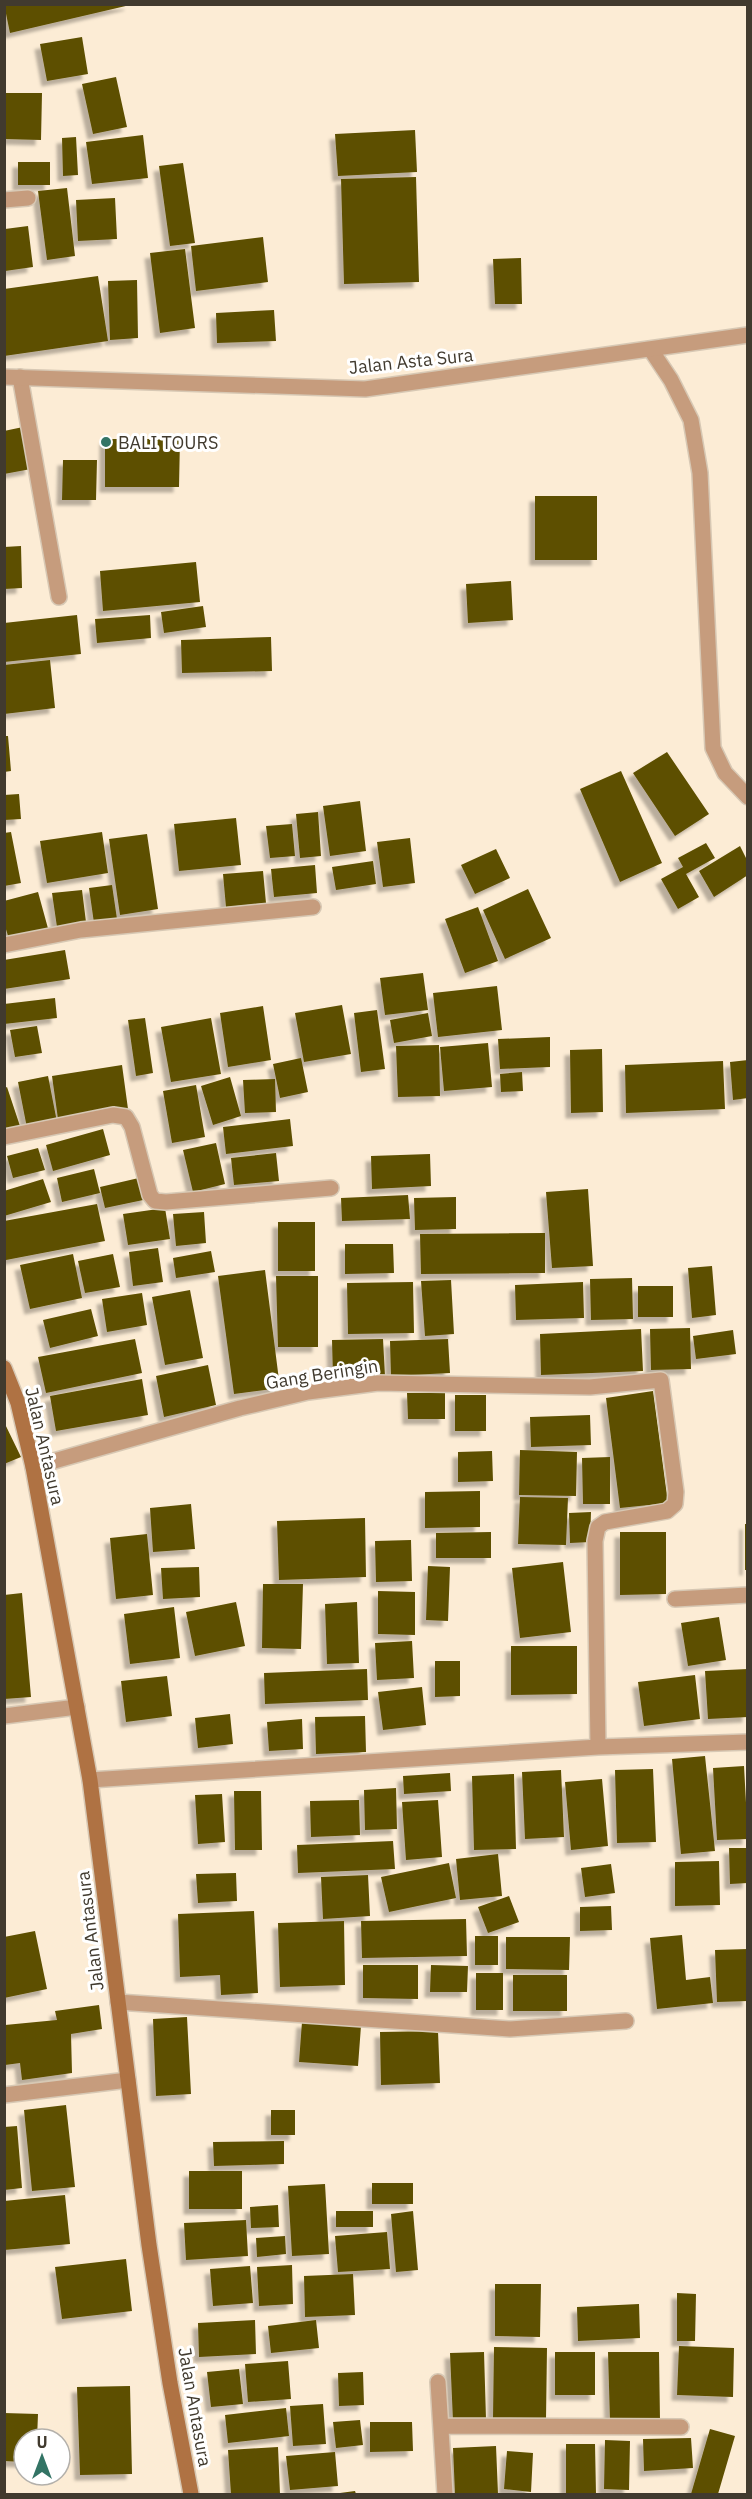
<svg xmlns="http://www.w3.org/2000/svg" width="752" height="2499" viewBox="0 0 752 2499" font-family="'IBM Plex Sans',sans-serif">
<defs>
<filter id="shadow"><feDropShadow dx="-5.5" dy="5.5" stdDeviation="1.5" flood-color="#0004"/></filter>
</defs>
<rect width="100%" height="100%" fill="#fcecd5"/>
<path fill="#5d4f05" filter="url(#shadow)" d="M4 4H130V5L10 33Z
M82 37 88 74 47 81 40 44Z
M116 77 127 127 93 134 82 84Z
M5 93H42L41 140 5 139Z
M415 130 417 172 338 176 335 134Z
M143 135 148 178 92 184 86 142Z
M76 137 78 175 63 176 62 138Z
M18 162H50V185H18Z
M183 163 195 243 170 246 159 166Z
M416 177 419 282 344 284 341 179Z
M67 188 75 256 47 260 38 191Z
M115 198 117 239 78 241 76 200Z
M28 226 33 267 5 271V229Z
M263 237 268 282 196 291 191 246Z
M185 249 195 328 160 333 150 253Z
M521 258 522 304H495L493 259Z
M98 276 108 341 4 356V289Z
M137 280 138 338 110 340 108 281Z
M274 310 276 341 217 343 216 313Z
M23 427 31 469 4 474V431Z
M105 439H180L179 487H105Z
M63 460H97L96 500H62Z
M535 496H597V560H535Z
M21 546 22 588 4 589V547Z
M196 562 200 602 103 611 100 571Z
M511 581 513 620 468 623 466 584Z
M203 606 206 627 164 633 161 612Z
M77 615 81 654 4 662V623Z
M150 615 151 638 97 643 95 619Z
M271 637 272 671 182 673 181 640Z
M50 660 55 708 4 714V665Z
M4 736H8L11 771 4 772Z
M667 752 709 814 675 836 633 773Z
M621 771 662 863 620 882 580 789Z
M19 794 21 819 4 820V795Z
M360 801 366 851 330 856 323 806Z
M318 812 321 856 300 858 296 814Z
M236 818 241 865 179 871 174 824Z
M292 824 295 856 270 858 266 826Z
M11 832 21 883 4 886V833Z
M102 832 108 873 47 883 40 841Z
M147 834 158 909 120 915 109 839Z
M410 838 415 883 383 887 377 842Z
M706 843 715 858 686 874 699 897 678 909 661 879 683 867 678 858Z
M740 846 748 862V875L714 897 699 871Z
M496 849 510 878 475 894 461 865Z
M373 861 376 884 336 890 332 867Z
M315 865 317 893 274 897 271 869Z
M263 871 266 903 226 907 223 874Z
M112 885 117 919 94 923 89 888Z
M528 889 551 938 505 959 483 910Z
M82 890 86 922 57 927 52 893Z
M38 892 49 932 10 942 4 923V901Z
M478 907 498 961 465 973 445 919Z
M65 950 70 979 4 989V960Z
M423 973 428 1010 385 1015 380 978Z
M497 986 502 1030 438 1037 433 993Z
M55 998 57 1018 4 1024V1004Z
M342 1005 351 1054 304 1062 295 1013Z
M263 1006 271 1060 228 1067 220 1013Z
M377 1010 385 1069 361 1072 354 1013Z
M428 1013 432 1036 394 1043 390 1020Z
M145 1018 153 1073 136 1076 128 1020Z
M211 1018 221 1074 171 1082 161 1027Z
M37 1026 42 1053 15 1057 10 1030Z
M550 1037V1067L500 1069 498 1039Z
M488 1043 492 1087 444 1091 440 1047Z
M439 1045 440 1096 398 1097 396 1046Z
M602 1049 603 1112 571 1113 570 1050Z
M301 1058 308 1092 280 1098 273 1064Z
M748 1060V1098L733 1100 730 1062Z
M723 1061 725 1109 626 1113 625 1065Z
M122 1065 128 1109 58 1119 52 1076Z
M522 1072 523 1091 501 1092 500 1074Z
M48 1076 57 1122 27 1128 18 1082Z
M230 1077 241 1116 213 1125 201 1086Z
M275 1079 276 1112 245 1113 243 1080Z
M196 1085 205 1137 172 1143 163 1091Z
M7 1087 20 1126 5 1132V1088Z
M290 1119 293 1146 226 1154 223 1127Z
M103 1129 110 1155 53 1171 46 1145Z
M216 1143 225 1184 193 1192 183 1150Z
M38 1148 45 1170 13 1178 7 1156Z
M276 1153 279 1181 234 1185 231 1158Z
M430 1154 431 1186 372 1189 371 1156Z
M94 1169 100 1193 62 1202 57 1178Z
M143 1177 148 1199 105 1208 100 1187Z
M43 1179 51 1202 4 1216V1191Z
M588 1189 593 1266 552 1268 546 1192Z
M408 1195 410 1219 342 1221 341 1198Z
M456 1197V1229L415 1230 414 1198Z
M97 1204 105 1241 6 1260 4 1221Z
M165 1208 170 1239 128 1245 123 1214Z
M204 1212 206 1243 176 1246 173 1214Z
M278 1222H315V1271H278Z
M545 1233V1273L421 1274 420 1234Z
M345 1244H393L394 1273 345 1274Z
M158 1248 163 1282 133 1286 129 1252Z
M211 1251 215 1272 176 1278 173 1258Z
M73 1254 82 1298 30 1309 20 1265Z
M113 1254 120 1287 85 1293 78 1261Z
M712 1266 716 1315 692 1318 688 1268Z
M265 1270 280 1388 234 1394 218 1276Z
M276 1276H318V1347H278Z
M632 1278 633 1319 591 1320 590 1279Z
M451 1280 454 1334 425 1336 421 1281Z
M413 1282 414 1333 348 1334 347 1283Z
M583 1282 584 1318 516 1320 515 1285Z
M638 1286H673V1317H638Z
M190 1290 203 1358 165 1365 152 1297Z
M142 1293 147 1325 107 1332 102 1299Z
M91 1309 98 1336 50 1348 43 1320Z
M690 1328 691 1369 651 1370 650 1329Z
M641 1329 643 1371 541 1375 540 1334Z
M733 1330 736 1354 696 1359 693 1336Z
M135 1339 142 1373 46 1393 38 1357Z
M383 1339 385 1376 333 1377 332 1340Z
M448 1339 450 1373 391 1376 390 1341Z
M208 1365 216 1405 164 1417 156 1376Z
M142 1379 148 1415 56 1431 50 1396Z
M653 1391 668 1503 620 1508 606 1398Z
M407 1393H445V1419H408Z
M455 1395H486V1431H455Z
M590 1415 591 1445 531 1447 530 1417Z
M4 1422 21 1457 4 1464Z
M520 1450 577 1452 576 1496 519 1495Z
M492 1451 493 1481 458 1482V1452Z
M610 1457V1504H583L582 1458Z
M480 1491V1527L425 1528V1492Z
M520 1497 568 1498 566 1545 518 1544Z
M191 1504 195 1549 153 1552 150 1508Z
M591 1512 590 1542 570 1543 569 1513Z
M365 1518 366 1577 279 1580 277 1521Z
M745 1524H748V1570H745Z
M491 1532V1558H436V1533Z
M620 1532H666V1594L620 1595Z
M147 1534 153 1595 116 1599 110 1538Z
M411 1540 412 1581 376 1582 375 1541Z
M563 1562 571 1632 520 1638 512 1568Z
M428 1566 450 1567 448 1621 426 1620Z
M199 1567 200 1597 163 1599 161 1568Z
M263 1584H303L301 1649 262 1648Z
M378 1591 415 1592V1635L378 1634Z
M22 1593 31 1697 4 1699V1595Z
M236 1602 245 1646 195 1656 186 1612Z
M357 1602 359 1663 327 1664 325 1604Z
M174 1607 180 1658 130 1664 124 1614Z
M719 1617 726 1660 688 1666 681 1623Z
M412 1641 414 1678 377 1680 375 1643Z
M511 1646H577V1694L511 1695Z
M435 1661H460V1696L435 1697Z
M367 1669 368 1700 265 1704 264 1673Z
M748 1669V1717L708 1719 705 1671Z
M695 1675 700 1719 644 1726 638 1682Z
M167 1676 172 1716 126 1722 121 1681Z
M422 1687 426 1725 383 1730 378 1692Z
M230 1714 233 1744 198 1748 195 1718Z
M365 1716 366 1752 316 1754 315 1717Z
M302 1719 303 1749 269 1751 267 1722Z
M705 1756 715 1851 681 1854 672 1759Z
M744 1766 748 1839 717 1840 713 1768Z
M653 1769 656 1842 617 1843 615 1770Z
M561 1770 564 1837 525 1839 522 1772Z
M450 1773 451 1791 404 1794 403 1776Z
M514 1774 516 1849 474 1850 472 1776Z
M602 1779 608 1846 571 1850 565 1782Z
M396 1788 397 1829 365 1830 364 1790Z
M234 1791H261L262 1850H235Z
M222 1794 225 1842 198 1844 195 1795Z
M359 1800 360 1835 311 1837 310 1801Z
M438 1800 442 1857 406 1860 402 1802Z
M393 1841 395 1869 298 1873 297 1845Z
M729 1848H748V1883L730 1884Z
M498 1854 502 1896 460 1900 456 1859Z
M719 1861 720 1905 675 1906V1862Z
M449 1863 456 1898 389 1912 381 1877Z
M611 1864 615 1893 585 1897 581 1868Z
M236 1873 237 1901 198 1903 196 1874Z
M368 1875 370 1916 323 1919 321 1877Z
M509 1896 519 1922 488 1933 478 1907Z
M611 1906 612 1930 580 1931V1907Z
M254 1911 258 1993 221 1995 220 1975 180 1977 178 1914Z
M466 1919 467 1956 362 1958 361 1921Z
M344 1921 345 1985 280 1987 278 1923Z
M35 1931 47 1989 4 1998V1937Z
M682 1935 686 1980 710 1977 713 2003 657 2009 650 1938Z
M475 1936H498V1965H475Z
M506 1937H570L569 1970 506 1969Z
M748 1949V2001L717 2002 715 1950Z
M363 1965H418V1999L363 1998Z
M431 1965 468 1966 467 1992H430Z
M476 1973H503V2010H476Z
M513 1975H567V2011H513Z
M99 2005 102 2029 71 2034 72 2073 22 2080 20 2063 5 2065V2025L57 2020 55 2011Z
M187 2017 191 2094 156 2096 153 2019Z
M302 2022 361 2026 358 2066 299 2062Z
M438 2031 440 2083 381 2085 380 2032Z
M66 2105 75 2187 32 2191 24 2110Z
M271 2110H295V2135H271Z
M17 2126 22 2188 4 2190V2127Z
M284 2141V2164L214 2166 213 2142Z
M189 2171H242V2209H189Z
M372 2183H413V2204H372Z
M325 2184 329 2254 292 2256 288 2186Z
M65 2195 70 2244 4 2250V2201Z
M278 2205 279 2227 251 2228 250 2207Z
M336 2211H373V2227H336Z
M413 2211 418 2270 396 2272 391 2214Z
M246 2220 248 2256 186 2260 184 2223Z
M387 2232 390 2269 338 2272 335 2236Z
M285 2236 286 2254 257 2257 256 2238Z
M126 2259 132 2311 62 2319 55 2267Z
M292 2265 293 2304 259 2306 257 2267Z
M250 2266 253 2303 213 2306 210 2269Z
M353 2274 355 2315 305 2317 304 2276Z
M495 2284H541L540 2337 495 2336Z
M677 2293 696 2294 695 2341H677Z
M639 2304 640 2338 578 2341 577 2307Z
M255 2320 256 2354 199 2357 198 2323Z
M316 2320 319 2348 271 2353 268 2326Z
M679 2346 734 2348 733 2397 677 2395Z
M494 2347 547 2348 546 2419 493 2418Z
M484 2352 486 2419 453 2421 450 2353Z
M555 2352H595V2395H555Z
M608 2352H659L660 2421H610Z
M288 2361 291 2399 248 2402 245 2364Z
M239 2369 243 2404 211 2407 207 2372Z
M363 2372 364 2405 339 2406 338 2373Z
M130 2386 132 2474 80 2475 77 2387Z
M323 2404 326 2444 293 2446 290 2406Z
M286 2408 289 2436 228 2443 225 2415Z
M4 2413 38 2414 37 2439H24V2462L4 2461Z
M360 2420 363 2445 336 2448 333 2422Z
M370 2422H412L413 2451 370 2452Z
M710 2429 735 2436 718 2494H691Z
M691 2438 693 2468 644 2471 643 2439Z
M605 2440 630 2441 629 2490 604 2489Z
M566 2444H595L596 2494H566Z
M496 2446 498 2494H455L453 2448Z
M278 2447 280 2494H231L228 2450Z
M507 2451 533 2453 531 2492 504 2489Z
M335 2452 338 2486 290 2490 286 2456Z
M355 2491 356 2494H340V2493Z"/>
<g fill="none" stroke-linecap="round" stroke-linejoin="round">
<g stroke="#d7c8b4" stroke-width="18">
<path id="service" d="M20 377 59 597"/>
</g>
<g stroke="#d7c8b4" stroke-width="18">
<path id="minor" d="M4 200 28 198
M651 350 671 380 691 420 700 473 713 748 725 773 748 797
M4 945 81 930 313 907
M4 1137 113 1115 126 1117 132 1127 150 1195 155 1201 166 1202 331 1188
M33 1467 240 1408 308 1392 378 1383 590 1387 661 1380 676 1492 675 1504 667 1511 605 1522 598 1527 595 1541 598 1747
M675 1599 748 1595
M4 1716 77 1707
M90 1780 598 1747 748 1742
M118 2002 510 2029 626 2021
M4 2095 128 2080
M438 2382 445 2494
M441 2426 681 2427"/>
</g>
<g stroke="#d7c8b4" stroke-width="18">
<path id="tertiary" d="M4 377 365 389 748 335"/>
</g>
<g stroke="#d7c8b4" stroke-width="18">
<path id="secondary" d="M4 1368 18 1403 33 1467 90 1780 149 2245 170 2383 191 2494"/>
</g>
<use href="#service" stroke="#c69c7d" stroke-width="15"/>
<use href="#minor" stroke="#c69c7d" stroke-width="15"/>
<use href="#tertiary" stroke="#c69c7d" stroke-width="15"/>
<use href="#secondary" stroke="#af7243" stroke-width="15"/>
</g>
<circle fill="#337465" stroke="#fff" stroke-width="2" cx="106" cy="442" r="6"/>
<g text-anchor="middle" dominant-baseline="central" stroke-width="6" stroke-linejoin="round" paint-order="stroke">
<g font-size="18" fill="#413a2e" stroke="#fff">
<text transform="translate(411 361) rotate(-6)">Jalan Asta Sura</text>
<text transform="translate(322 1374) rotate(-9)">Gang Beringin</text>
<text transform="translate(45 1446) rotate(77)">Jalan Antasura</text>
<text transform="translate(90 1931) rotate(-97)">Jalan Antasura</text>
<text transform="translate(195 2407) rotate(80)">Jalan Antasura</text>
</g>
<g font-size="18" fill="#413a2e" stroke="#fff" text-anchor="start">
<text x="118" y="442">BALI TOURS</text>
</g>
</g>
<rect width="752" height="2499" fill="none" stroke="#413a2e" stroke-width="12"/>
<g transform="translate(42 2457)"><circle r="28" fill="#ffffff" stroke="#b3b0ab" stroke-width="1.5"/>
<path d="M0-4.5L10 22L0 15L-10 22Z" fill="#337465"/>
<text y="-9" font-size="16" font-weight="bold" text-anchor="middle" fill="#413a2e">U</text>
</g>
</svg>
